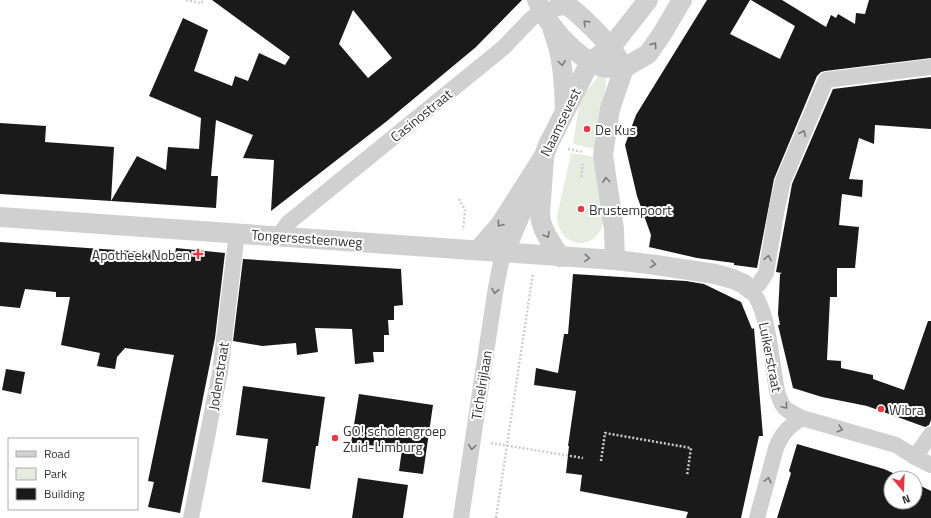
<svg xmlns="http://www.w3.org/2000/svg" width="931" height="518" viewBox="0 0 931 518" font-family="'Titillium Web',sans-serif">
<rect width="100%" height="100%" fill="#fff"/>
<path fill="#e6ecdf" d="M600 74 605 75 606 85 595 149 573 144 580 100Z
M571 153 596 157 604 220C598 252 559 250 557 217Z"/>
<path fill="#1a1a1a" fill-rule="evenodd" d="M212 0H522L476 47 387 121 271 211 274 160 243 158 253 135 216 120 211 176H218L216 208 111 201 137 156 166 170 168 147 199 149 201 118 149 96 183 18 208 30 194 71 232 86 235 76 248 81 259 53 285 65 290 57ZM353 10 392 58 368 78 339 44Z
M707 0H750L730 34 780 59 795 26 751 0H782L826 27 831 15 836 18 838 14 855 24 856 13 865 14 869 0H931V58L825 71 821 72 817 76 774 179 757 268 734 265V263L697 258 649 247 651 235 637 196 625 145 636 115Z
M931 77V129L875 125 874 144 859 138 849 179 863 180 862 197 842 194 839 225 859 227 855 268H837V297H830L827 360 841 361V368L873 375V379L904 390 928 321H931V420L929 425 925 427 867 406 822 397 793 388 778 325H780L778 314 780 274 782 273 776 272 792 184 833 89Z
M0 123 46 126 45 142 114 147 111 201 0 194Z
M0 242 175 254 176 248 225 253 215 338 180 513 148 507 154 482 148 481 174 355 125 348 117 357 115 369 97 366 100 353 61 345 70 297H56V292L25 289 20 308 0 306Z
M243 259 401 269 403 305 394 306V320H388L389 335H384V352H373L374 362 355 364 352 329 315 328 318 352 297 355 296 343 262 346 233 341Z
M573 274 686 281 704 284 741 302 752 329 754 328 763 436H759L741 518H686L688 512 580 491 582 475 566 473 569 446H568L576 391 534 385 536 368 558 373 564 334H568Z
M6 369 25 372 21 394 2 390Z
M243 386 325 397 318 446H316L310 489 262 482 268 439 236 435Z
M359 394 433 405 423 474 399 471 402 449 351 443Z
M797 444 884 469 904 478H891V502H915V483L931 491V518H777L791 473 789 471Z
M358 478 408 485 403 518H352Z"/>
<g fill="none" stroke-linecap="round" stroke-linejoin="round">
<path stroke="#cdcdcd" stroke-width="2.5" stroke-dasharray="2 2" stroke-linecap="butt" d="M186 0 201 3 204 0
M568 149 583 152
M581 177 583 164
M459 199 465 210 463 230
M491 443 583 458
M601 461 605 433 691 448 687 476
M496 518 533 273"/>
<path stroke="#d0d0d0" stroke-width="16" d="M931 67 826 80 783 181 777 208 766 273 759 284 751 290C768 309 770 353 775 378 776 388 778 399 784 407 790 413 796 415 802 418L896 445 915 457 931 465
M278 237 288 223 503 48 531 19 541 11 569 6
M915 457 931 434
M191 518 220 372 237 233
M461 518 496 287 503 252
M757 518 776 448C782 433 789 426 802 418"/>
<path stroke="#d0d0d0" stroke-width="20" d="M537 0C547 25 576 58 602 67 609 69 617 68 624 68
M560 0C577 11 607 40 618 58
M553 31C563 57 564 82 565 110
M544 158 540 214C541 231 552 243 560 257
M0 217 615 260 656 265 715 274 733 279 744 284 751 290
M478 250 500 225 544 156 548 145 590 62 611 47 648 0
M503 252 510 239 526 201
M615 260 614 229 603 155 610 109 624 68 648 54 662 34 682 0"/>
</g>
<defs><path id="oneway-chevron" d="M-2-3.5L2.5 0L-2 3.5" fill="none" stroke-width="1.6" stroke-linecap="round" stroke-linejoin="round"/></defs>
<g stroke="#7a7a7a">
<use href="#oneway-chevron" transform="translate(586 23) rotate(-136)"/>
<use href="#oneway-chevron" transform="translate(654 45) rotate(-55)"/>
<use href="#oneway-chevron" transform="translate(562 63) rotate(82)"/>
<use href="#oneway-chevron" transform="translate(803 133) rotate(-67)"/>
<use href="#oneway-chevron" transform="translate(606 180) rotate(-97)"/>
<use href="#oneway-chevron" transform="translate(500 224) rotate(127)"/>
<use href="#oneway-chevron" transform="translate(547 235) rotate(60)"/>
<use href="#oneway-chevron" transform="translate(587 258) rotate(4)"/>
<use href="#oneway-chevron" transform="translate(768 258) rotate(-81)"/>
<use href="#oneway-chevron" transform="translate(653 264) rotate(7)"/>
<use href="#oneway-chevron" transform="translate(495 291) rotate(100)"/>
<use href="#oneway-chevron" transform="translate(785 406) rotate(50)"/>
<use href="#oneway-chevron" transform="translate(840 429) rotate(16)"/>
<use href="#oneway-chevron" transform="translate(472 447) rotate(98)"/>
<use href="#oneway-chevron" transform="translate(768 480) rotate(-75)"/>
</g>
<g fill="#e63946" stroke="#fff" stroke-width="1.5">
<circle cx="587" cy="129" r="4"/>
<circle cx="581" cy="209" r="4"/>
<path d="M196 248h4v4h4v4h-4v4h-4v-4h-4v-4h4z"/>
<circle cx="881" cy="409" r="4"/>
<circle cx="335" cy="438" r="4"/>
</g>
<g text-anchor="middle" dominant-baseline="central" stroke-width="4" stroke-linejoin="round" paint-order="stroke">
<g font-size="14" fill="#333" stroke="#fff">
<text transform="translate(421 115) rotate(-39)">Casinostraat</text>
<text transform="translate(560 122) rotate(-64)">Naamsevest</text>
<text transform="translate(307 238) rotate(4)">Tongersesteenweg</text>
<text transform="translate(771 357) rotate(79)">Luikerstraat</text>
<text transform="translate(218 376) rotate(-81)">Jodenstraat</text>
<text transform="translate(481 385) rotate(-81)">Tichelrijlaan</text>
</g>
<g font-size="14" fill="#333" stroke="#fff" text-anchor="start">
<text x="595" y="129">De Kus</text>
<text x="589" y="209">Brustempoort</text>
<text x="190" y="254" text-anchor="end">Apotheek Noben</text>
<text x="889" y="409">Wibra</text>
<text x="343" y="430">GO! scholengroep<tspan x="343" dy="16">Zuid-Limburg</tspan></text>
</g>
</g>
<rect x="8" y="438" width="130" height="72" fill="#ffffff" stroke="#adadad"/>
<rect x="16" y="451" width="20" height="6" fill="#d0d0d0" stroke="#adadad"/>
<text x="44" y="458" font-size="12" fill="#333333">Road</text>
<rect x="16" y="468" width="20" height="12" fill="#e6ecdf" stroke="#adadad"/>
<text x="44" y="478" font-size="12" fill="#333333">Park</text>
<rect x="16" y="488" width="20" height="12" fill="#1a1a1a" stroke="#adadad"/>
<text x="44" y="498" font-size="12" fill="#333333">Building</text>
<g transform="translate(903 490) rotate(161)"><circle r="19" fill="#ffffff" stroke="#adadad"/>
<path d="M0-3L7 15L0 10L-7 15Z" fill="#e63946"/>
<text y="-6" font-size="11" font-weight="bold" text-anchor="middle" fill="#333333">N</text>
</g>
</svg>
